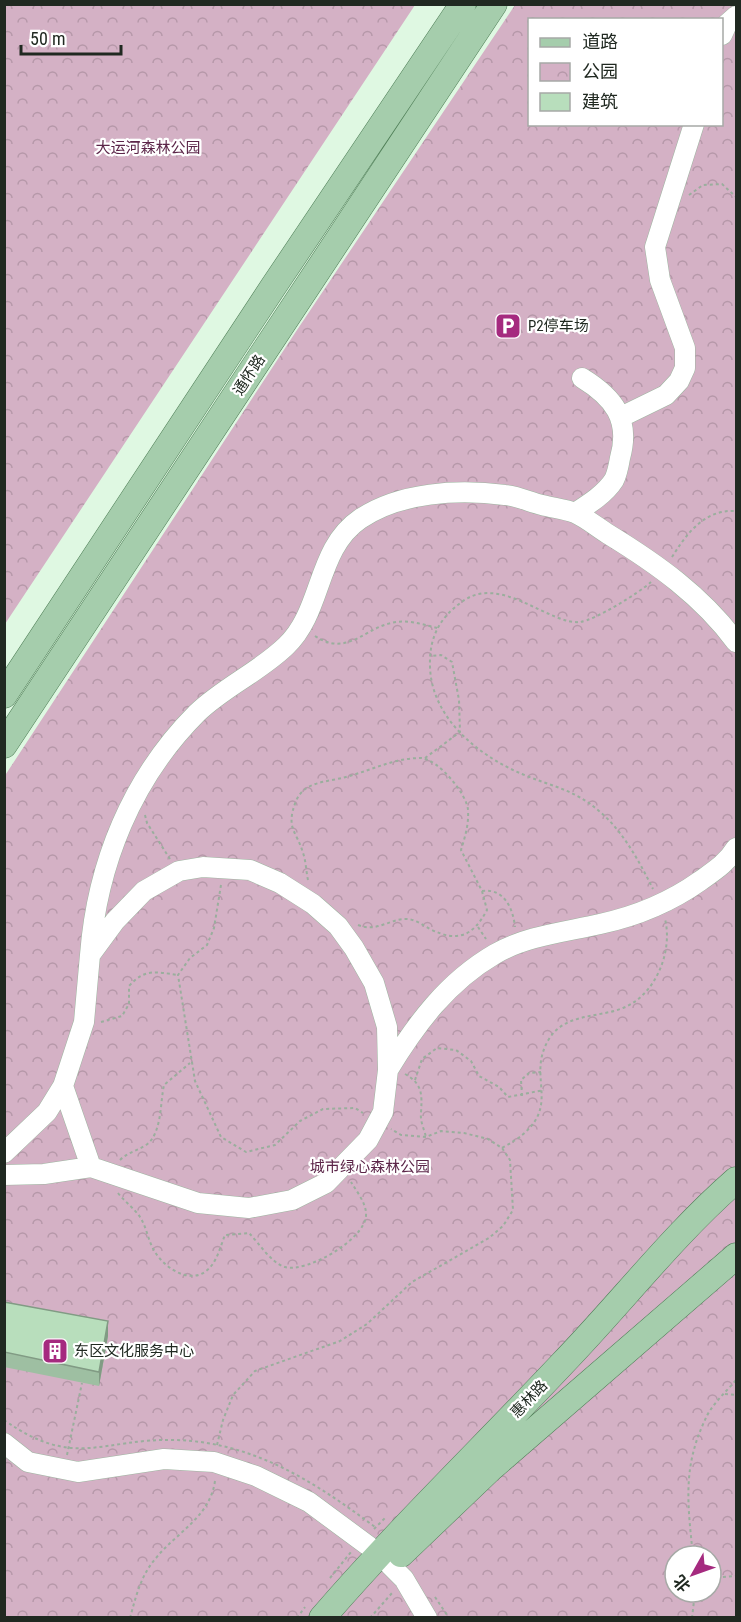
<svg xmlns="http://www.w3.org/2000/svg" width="741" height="1622" viewBox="0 0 741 1622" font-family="'Roboto Condensed','Noto Sans SC',sans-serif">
<defs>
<pattern id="park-crowns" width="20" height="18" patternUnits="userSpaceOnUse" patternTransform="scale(1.5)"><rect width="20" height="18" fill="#d4b1c5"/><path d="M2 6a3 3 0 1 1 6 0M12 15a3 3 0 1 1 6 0" fill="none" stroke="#b698a9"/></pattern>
</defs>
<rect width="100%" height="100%" fill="#dff8e2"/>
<path fill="url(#park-crowns)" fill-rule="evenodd" d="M5 4 415 5 5 624 4 5Z
M515 5H736V1617H5L4 777 295 333ZM530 20H722V124H530ZM675 1556H711V1592H675Z"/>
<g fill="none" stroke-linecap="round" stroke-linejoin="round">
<g stroke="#9eb5a1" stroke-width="21">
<path id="minor" d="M722 35 727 24 736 16
M621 417 666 395 679 381 685 368V348L660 280 655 247 694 124
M575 513C589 504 605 494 614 480 617 474 619 464 620 458 631 419 613 397 582 378
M90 955C97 864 132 778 197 713 224 687 259 672 286 646 323 611 316 549 360 519 400 492 458 489 505 495 517 496 530 502 542 505 553 508 565 509 575 513 586 518 597 527 608 534 657 564 702 596 736 642
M388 1070C416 1024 447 982 495 954 526 936 565 932 600 924 637 916 669 903 700 881 714 871 727 863 736 848
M63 1086 91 1167
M4 1153 47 1112 63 1086 84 1022 90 955 115 921 144 891 179 871 203 867 250 870 280 883 313 904 338 926 354 948 374 983 387 1027 388 1070 383 1112 368 1140 326 1183 292 1200 249 1208 198 1203 91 1167 44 1174 4 1175
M4 1443 28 1462 78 1472 164 1459 214 1462 256 1476 309 1502 378 1553
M390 1565 404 1579 427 1618"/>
</g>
<g stroke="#4f7e57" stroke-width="27">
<path id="major" d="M4 695 273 287 463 4
M4 745 494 4
M401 1554 490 1469 736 1256
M322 1618C398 1530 482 1449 562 1364 621 1303 672 1236 736 1180"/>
</g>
<path stroke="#9aae9d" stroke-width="2" stroke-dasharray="3 3" stroke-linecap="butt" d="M689 195 703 185 722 184 736 197
M672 557C687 533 705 509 736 511
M651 582C639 593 595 620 580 622 549 625 501 574 463 601 440 617 429 637 430 666 431 717 477 755 522 774 550 786 574 789 599 811 623 831 639 861 653 889
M315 636C346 657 364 629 391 623 407 619 421 624 437 628
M425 758 460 732 459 700 452 662 441 655 430 656
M145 815 147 823 170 859
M308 880C306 871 306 861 303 853 297 831 285 829 296 801 304 781 328 782 346 777 372 770 394 758 421 758 438 759 467 794 468 810 469 824 465 837 461 850L482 891 487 910C473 936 458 943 430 929 423 925 416 920 408 919 390 918 377 933 358 925
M221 885 214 928 207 945 190 958 178 975 195 1081 221 1137 246 1152 275 1145 300 1121 323 1109 355 1108 363 1113
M482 891C504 888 513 908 515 927
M478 927 486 939
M101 1022 122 1016 129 1004V986C145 968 156 972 178 975
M405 1074C423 1084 422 1095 421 1113 420 1121 424 1129 426 1137
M415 1080 422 1059 437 1048 456 1050 471 1061 479 1076 499 1087 508 1097 544 1090
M522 1096 521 1080 529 1073 541 1072
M502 1148C571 1111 523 1081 549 1039 565 1013 598 1018 623 1008 656 995 673 951 665 919
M120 1160C128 1152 137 1151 146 1145 162 1134 160 1103 164 1085L190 1063
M118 1193C125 1202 135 1209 140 1217 147 1228 148 1241 155 1252 166 1270 195 1288 212 1265 218 1257 221 1245 225 1235L249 1233C259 1243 271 1263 285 1267 307 1273 364 1240 366 1216 367 1204 357 1192 351 1182
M725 1394 736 1395
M4 1420C75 1470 102 1438 175 1440 253 1442 315 1482 375 1527
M217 1445 223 1420 233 1395 255 1371 340 1341 367 1324 412 1282 489 1238 503 1226 513 1210 510 1160 502 1148 488 1139 464 1133 441 1131 426 1137 401 1135 391 1129
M67 1455 82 1383
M374 1529 385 1518
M693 1556C688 1506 682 1468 705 1420 711 1405 726 1392 736 1380
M330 1578 351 1552
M711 1578 736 1576
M435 1597 449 1618
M130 1618C136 1596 141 1575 156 1558 177 1532 210 1517 215 1481
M297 1618 305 1607
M370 1618 392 1593
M692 1618 695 1592"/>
<use href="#minor" stroke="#fff" stroke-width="20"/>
<use href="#major" stroke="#a5cdac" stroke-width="26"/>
</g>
<path fill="#9ebfa2" d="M4 1302 108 1336 99 1386 4 1367Z"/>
<path fill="#819b84" d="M108 1321V1336L99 1386V1372Z"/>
<path fill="#b8debc" stroke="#819b84" stroke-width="1.5" d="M4 1302 108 1321 99 1372 4 1352Z"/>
<defs>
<g id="parking-square" transform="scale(1.35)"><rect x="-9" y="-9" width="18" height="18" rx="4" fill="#a52a7f" stroke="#fff"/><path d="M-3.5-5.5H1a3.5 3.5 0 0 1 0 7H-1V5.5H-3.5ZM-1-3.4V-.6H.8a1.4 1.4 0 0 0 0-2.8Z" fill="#fff"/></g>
<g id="building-square" transform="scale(1.35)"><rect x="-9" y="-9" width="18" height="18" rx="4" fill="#a52a7f" stroke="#fff"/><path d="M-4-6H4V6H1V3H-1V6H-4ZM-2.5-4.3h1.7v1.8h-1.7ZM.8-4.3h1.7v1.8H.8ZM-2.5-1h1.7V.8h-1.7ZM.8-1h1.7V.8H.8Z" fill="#fff"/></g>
</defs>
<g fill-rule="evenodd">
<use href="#parking-square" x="508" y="326"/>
<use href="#building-square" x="55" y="1351"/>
</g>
<g text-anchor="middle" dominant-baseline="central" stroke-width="4.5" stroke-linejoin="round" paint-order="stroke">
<g font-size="15" fill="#5c2649" stroke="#fff">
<text x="148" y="148">大运河森林公园</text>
<text x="370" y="1167">城市绿心森林公园</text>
</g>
<g font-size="15" fill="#202921" stroke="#fff" text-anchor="start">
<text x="528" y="326">P2停车场</text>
<text x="74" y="1351">东区文化服务中心</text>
</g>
<g font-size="15" fill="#202921" stroke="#fff">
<text transform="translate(249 375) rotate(-57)">通怀路</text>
<text transform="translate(529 1399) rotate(-46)">惠林路</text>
</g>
</g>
<rect width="741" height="1622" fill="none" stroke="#202921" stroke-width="12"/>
<rect x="528" y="18" width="195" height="108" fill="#ffffff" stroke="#a6a9a6" stroke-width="1.5"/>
<rect x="540" y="38" width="30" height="9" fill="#a5cdac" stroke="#a6a9a6" stroke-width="1.5"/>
<text x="582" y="48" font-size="18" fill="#202921">道路</text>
<rect x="540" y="63" width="30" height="18" fill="url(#park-crowns)" stroke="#a6a9a6" stroke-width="1.5"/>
<text x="582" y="78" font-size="18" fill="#202921">公园</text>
<rect x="540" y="93" width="30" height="18" fill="#b8debc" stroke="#a6a9a6" stroke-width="1.5"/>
<text x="582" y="108" font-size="18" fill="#202921">建筑</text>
<g transform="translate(693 1574) rotate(230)"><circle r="28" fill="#ffffff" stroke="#a6a9a6" stroke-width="1.5"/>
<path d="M0-4.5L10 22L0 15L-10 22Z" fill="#a52a7f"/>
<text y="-9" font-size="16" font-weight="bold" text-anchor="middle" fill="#202921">北</text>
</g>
<path d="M21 45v9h100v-9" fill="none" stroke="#202921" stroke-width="3"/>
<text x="30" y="45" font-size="18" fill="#202921" stroke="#ffffff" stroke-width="4.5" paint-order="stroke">50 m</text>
</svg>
